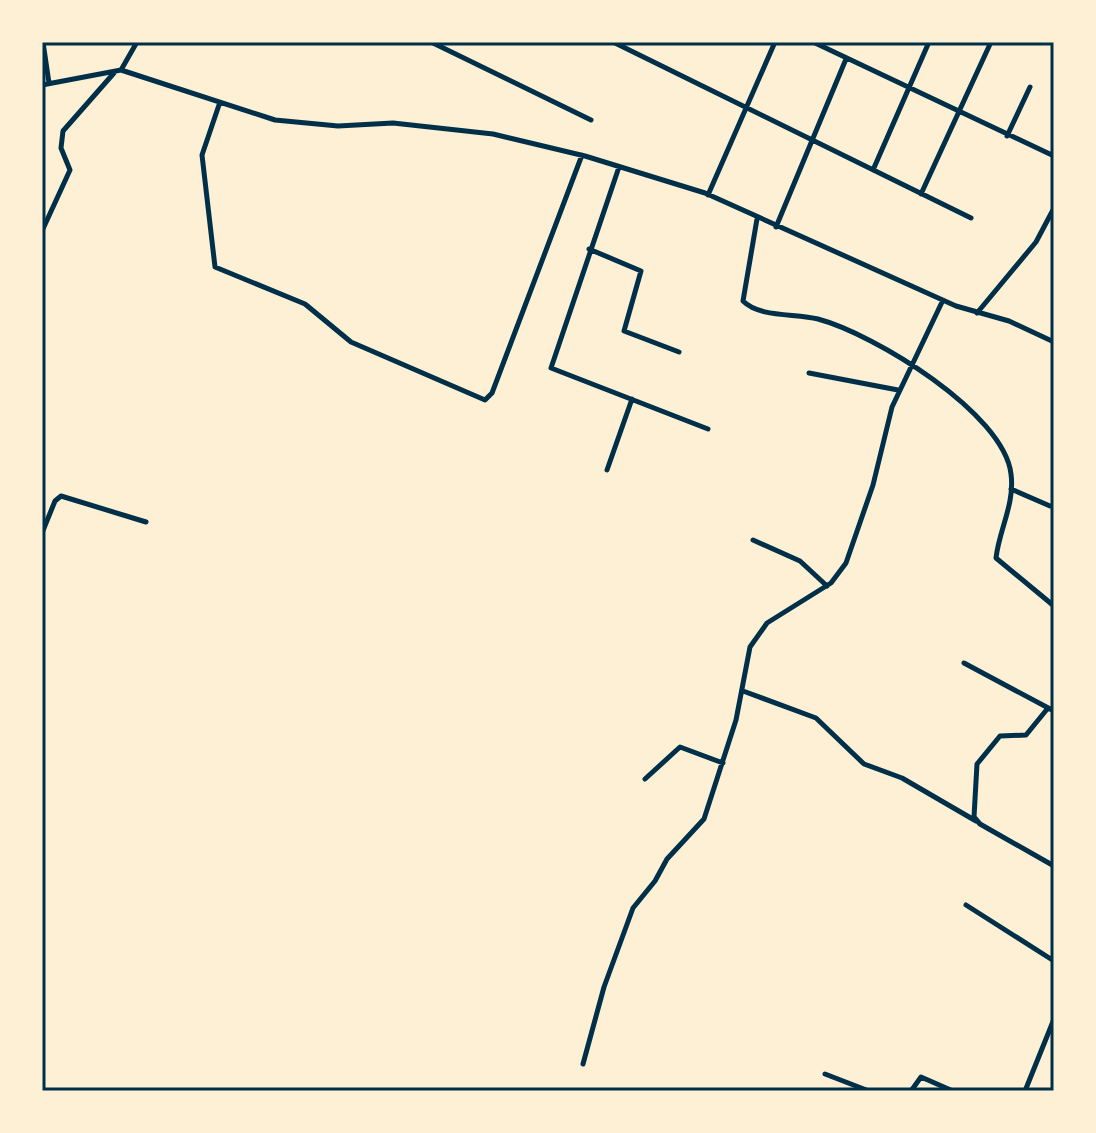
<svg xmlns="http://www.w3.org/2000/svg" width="1096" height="1133" viewBox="0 0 1096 1133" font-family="'Sofia Sans Condensed',sans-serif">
<rect width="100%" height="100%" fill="#fdf0d5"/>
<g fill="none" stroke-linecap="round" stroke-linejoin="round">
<path stroke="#003049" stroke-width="5" d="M43 42 49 83
M431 42 591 120
M613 42 971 218
M813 42 1054 156
M121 70 275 120 338 126 393 123 493 134 585 156 705 193 956 306 1009 321 1054 342
M42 85 121 70 137 42
M220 102 202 155 215 267 305 304 351 342 485 400 492 393 582 155
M1007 136 1030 87
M619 167 551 368 708 429
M873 170 929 42
M921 194 991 42
M708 195 775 42
M757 219 743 301C760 318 796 313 818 319 874 334 1004 413 1011 474 1015 504 999 530 996 558L1054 606
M776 227 846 59
M42 231 70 170 61 148 63 131 114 73
M589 249 641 271 624 331 679 352
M977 313 1036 242 1054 208
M809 373 898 390
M607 470 632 399
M1011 489 1050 506
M42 533 55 501 61 496 146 522
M753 540 800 561 827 586
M964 663 1054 711
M743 691 816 718 864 764 902 778 976 821
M1048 708 1026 735 1000 736 977 764 974 817 980 824 1054 866
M645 779 680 747 723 763
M966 905 1054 961
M583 1064 604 987 633 908 655 881 667 859 704 819 736 720 750 647 767 623 831 583 846 563 873 485 892 407 943 300
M825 1074 869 1091
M911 1091 921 1077 953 1091
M1025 1091 1054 1019"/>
</g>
<rect width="1096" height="1133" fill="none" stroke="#fdf0d5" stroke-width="88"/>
<rect x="44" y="44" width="1008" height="1045" fill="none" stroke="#003049" stroke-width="3"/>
</svg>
